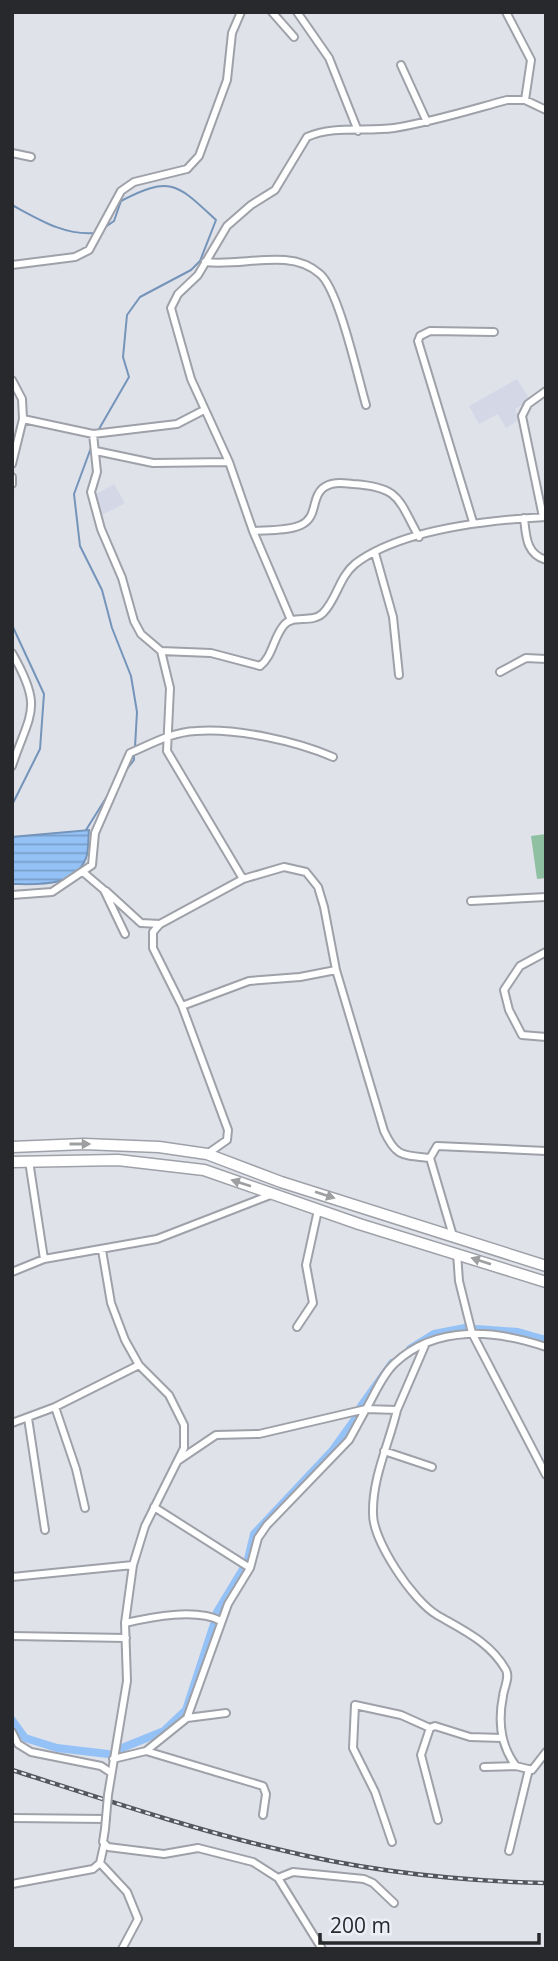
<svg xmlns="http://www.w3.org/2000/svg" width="558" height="1961" viewBox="0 0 558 1961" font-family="'Open Sans',sans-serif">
<defs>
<pattern id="water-rules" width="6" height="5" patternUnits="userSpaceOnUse" patternTransform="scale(1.75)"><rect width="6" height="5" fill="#94c2f7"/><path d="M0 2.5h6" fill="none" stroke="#799ec8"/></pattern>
</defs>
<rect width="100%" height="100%" fill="#e0e2ea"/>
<path fill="#d3d7e6" d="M517 379 530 400 515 409 520 419 506 428 498 414 479 424 469 406Z
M114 484 125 503 102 515 94 495Z"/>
<path fill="#8ec0a1" d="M546 834V878L537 879 531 836Z"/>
<path fill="url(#water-rules)" stroke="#7494ba" stroke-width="2" d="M89 830C88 838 89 850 86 858 74 888 38 884 12 884V837Z"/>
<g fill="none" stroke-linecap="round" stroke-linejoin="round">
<path stroke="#7494ba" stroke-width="2" d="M12 205C40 220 65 236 96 233
M12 396V431
M99 429 129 377 123 357 127 315 140 297 191 270 200 261 216 220C177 184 171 175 121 201L114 221 104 228
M92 445 74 494 80 546 102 590 112 628 131 676 137 712 135 747
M12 625 44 694 40 749 13 803V837
M127 769 134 760V753
M86 830 111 790"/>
<path stroke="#94c2f7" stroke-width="8" d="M477 1329 518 1332 546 1340
M410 1349 434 1334 465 1328
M361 1406 392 1363
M248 1559 254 1534 332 1451 355 1419
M217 1612 243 1569
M12 1720 25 1738 57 1748 108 1754
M122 1748 164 1731 186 1710 214 1624"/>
<g stroke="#9fa1a9" stroke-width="10">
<path id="street" d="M272 12 294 37
M297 12 329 58 358 131
M506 12 531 60 525 100
M401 65 427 122
M12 153 31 157
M205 262C232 265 258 258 285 260 298 261 311 266 320 274 339 290 358 378 366 405
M12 265 75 257 89 250 121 191 134 182 187 169 199 156 227 80 232 33 241 12
M12 380 22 399 23 419 93 434 177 424 204 410
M93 434 97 472 91 492 101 529 122 578 134 621 141 634 161 651 170 688 167 751 243 879
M96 451 153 463 229 462
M12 464 23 419
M12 477V484
M543 517 522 416 528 404 546 391
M524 518C526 536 526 554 546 560
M473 522 418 341 420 336 430 331 494 332
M253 531C268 530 288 531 301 525 318 517 311 499 322 489 331 481 343 483 353 484 400 487 398 499 419 537
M375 553 393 617 399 675
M291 620 253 531 229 462 191 379 171 308 178 294 198 275 227 226 251 205 275 190 307 137C334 125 365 132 394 128 432 122 470 110 507 100H525L546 110
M161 651 211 653 260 666C273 656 273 638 284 625 293 614 312 624 323 613 337 599 339 577 355 564 401 529 490 520 546 517
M12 653C44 709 30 712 12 766
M500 672 526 658 546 659
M83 872 104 890 125 934
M106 891 141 923 160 924
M12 895 52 892 92 865 95 833 130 753C151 744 172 732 196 731 237 728 296 741 333 757
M471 901 546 897
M546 952 520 966 504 990 509 1010 522 1035 546 1037
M182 1006 249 981 300 977 336 970
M207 1154 227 1140 228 1130 182 1006 153 948V932L160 924 243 879 284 867 306 872 318 887 324 907 336 970 384 1131C396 1157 402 1155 430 1158
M29 1161 44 1259
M453 1236 430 1158 437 1146 546 1151
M102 1250 111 1303 125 1340 139 1365 169 1395 184 1425V1448L145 1526 133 1565 125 1623 127 1681 108 1795
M457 1253 459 1281 472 1333 546 1475
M12 1272 44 1259 157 1239 273 1194
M297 1327 313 1303 306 1265 318 1210
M546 1347C496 1330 437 1324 395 1363 382 1375 375 1394 366 1409L397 1410C389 1444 372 1478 373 1514 373 1541 413 1601 437 1615 463 1630 490 1642 506 1670 510 1678 504 1687 503 1696 498 1721 500 1745 516 1766L532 1770 546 1752
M55 1407 76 1469 85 1508
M397 1410 426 1343
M28 1418 45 1530
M12 1423 55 1407 139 1365
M384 1451 432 1467
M154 1507 250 1568
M12 1577 133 1565
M125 1623C152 1617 196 1608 221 1621
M12 1636 126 1638
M187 1718 226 1713
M12 1732 18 1744 31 1752 101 1766 110 1772
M146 1751 263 1786 266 1794 263 1815
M113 1759 146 1751 187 1718 228 1604 250 1568 258 1538 267 1525 349 1440 366 1409 259 1434 216 1435 179 1460
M484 1767 516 1766
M12 1818 106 1819
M438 1820 421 1755 430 1728 435 1726 470 1737 502 1738
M105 1829 103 1842 108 1847 164 1854 198 1848 253 1862 278 1878 322 1949
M392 1842 375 1792 353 1748 355 1705 401 1715 430 1728
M509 1851 529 1769
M100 1863 127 1892 138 1919 122 1949
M278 1878 293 1872 364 1879 373 1883 394 1903
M12 1884 93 1869 100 1863 104 1845"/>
</g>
<g stroke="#9fa1a9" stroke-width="13">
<path id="primary" d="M12 1147 84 1144 159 1147 207 1154 281 1182 546 1266
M12 1162 118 1160 204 1170 359 1224 546 1282"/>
</g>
<use href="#street" stroke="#fff" stroke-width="6"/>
<use href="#primary" stroke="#fff" stroke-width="10"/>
<g stroke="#55565b" stroke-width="4.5">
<path id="rail" d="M12 1770C100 1798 188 1828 277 1849 365 1871 456 1881 546 1883"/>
</g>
<use href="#rail" stroke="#edeff8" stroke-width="2" stroke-dasharray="5" stroke-linecap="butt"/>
<g stroke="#9fa1a9" stroke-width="10" stroke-linecap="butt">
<path id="street-bridge" d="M105 1829 108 1795"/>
</g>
<use href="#street-bridge" stroke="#fff" stroke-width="6"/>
</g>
<defs><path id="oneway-solid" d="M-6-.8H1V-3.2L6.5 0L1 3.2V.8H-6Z" transform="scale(1.75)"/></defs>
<g fill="#9e9fa0">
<use href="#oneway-solid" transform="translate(80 1144)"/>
<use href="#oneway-solid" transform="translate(241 1183) rotate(-162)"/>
<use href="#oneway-solid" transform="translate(325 1195) rotate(18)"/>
<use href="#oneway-solid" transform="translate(481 1261) rotate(-162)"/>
</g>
<rect width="558" height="1961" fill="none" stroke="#28292c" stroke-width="28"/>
<path d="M320 1933v10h219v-10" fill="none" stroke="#28292c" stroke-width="3.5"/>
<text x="330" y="1933" font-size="21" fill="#28292c" stroke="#edeff8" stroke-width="5" paint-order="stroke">200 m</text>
</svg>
